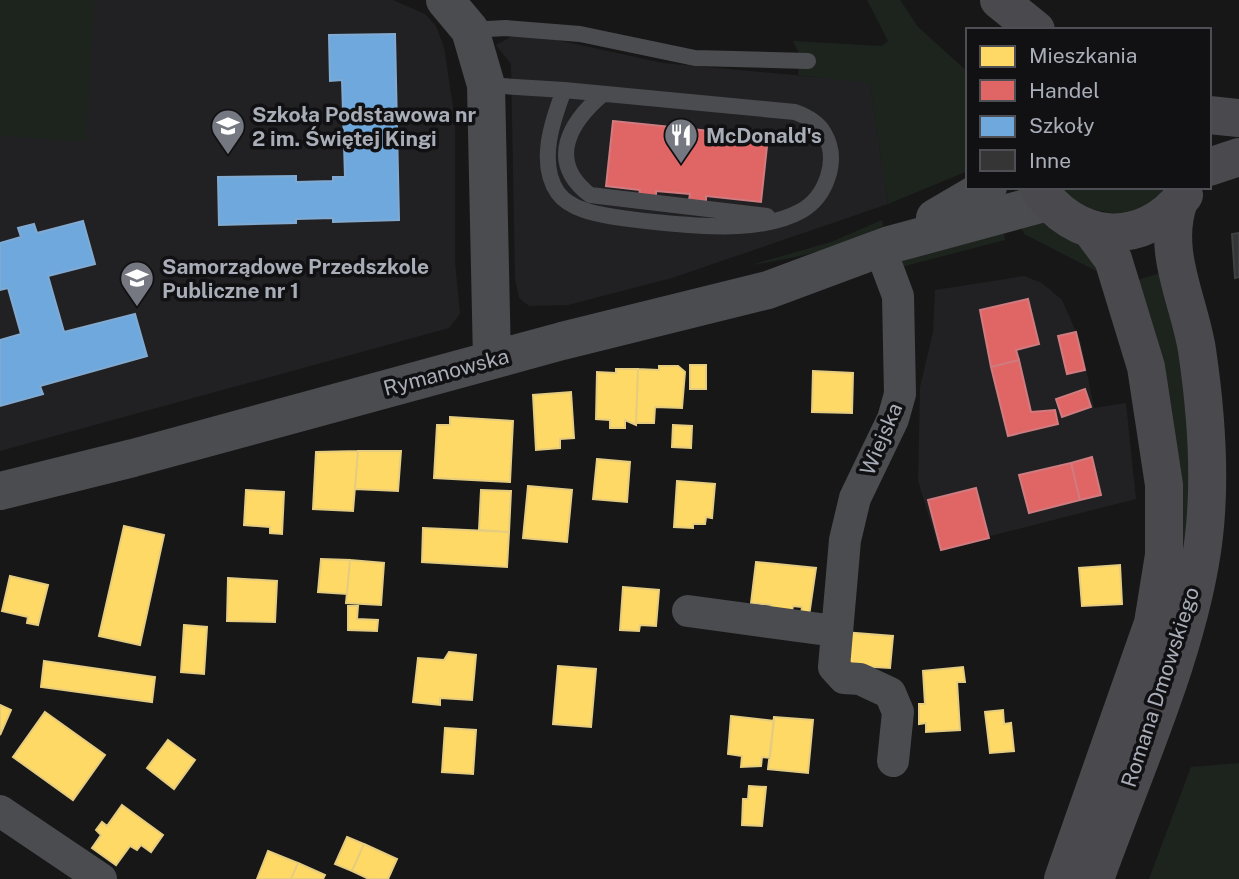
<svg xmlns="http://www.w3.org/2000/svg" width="1239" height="879" viewBox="0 0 1239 879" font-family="'Public Sans',sans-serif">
<rect width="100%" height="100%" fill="#171717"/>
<path fill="#212123" d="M0 0H393L425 14 436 26 444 47 455 120V261L460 314 449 328 0 451Z
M514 35 548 38 663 63 870 82 888 204 672 278 568 305 529 306 519 298 515 279 511 64 496 45Z
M1024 276 1042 283 1062 300 1081 343 1094 408 1126 403 1136 499 939 549 918 481 920 387 933 332 935 290Z"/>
<path fill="#1d241e" d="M0 0H95L85 142 0 136Z
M867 0H900L918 27 968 72V171L888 204 870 83 798 75 800 55 793 41 882 46 888 41Z
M1060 187H1167L1144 209 1123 215 1080 207Z
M1018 219C1060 219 1078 241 1100 273L1024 234Z
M882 220 883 226C840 248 798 258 751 265L831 242Z
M1002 224 1005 240 901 267 902 259Z
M1167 271 1197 447 1183 549 1134 281Z
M1239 763V879H1149L1191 767Z"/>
<path fill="#ffd966" stroke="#e5cc7f" stroke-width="2" d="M690 365H706V389H690Z
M659 366H678L685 372 682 408 655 407 654 423H636L638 369 659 370Z
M616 369H638L636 425 625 420V428H610V420L596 419 597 372 616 373Z
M813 371 853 373 852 413 812 412Z
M571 392 574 438 560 439V448L536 450 533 395Z
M450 417 513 421 510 482 434 478 437 425H450Z
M673 425 692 426 691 448 672 447Z
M358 451 353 511 313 509 316 452Z
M358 451H401L398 491 355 489Z
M597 459 630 462 627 502 593 499Z
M677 481 715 484 712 518 706 517 705 524H693V528L674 527Z
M528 486 572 490 567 542 523 538Z
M246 490 284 492 282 534 270 533V527L244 525Z
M481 490 511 491 509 532 479 530Z
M124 526 164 535 140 645 99 636Z
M423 528 509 532 507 567 422 562Z
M321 559 350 560 347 594 318 592Z
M350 560 384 563 381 605 346 603Z
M756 562 816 568 809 616 801 615 802 607 793 606 791 615 770 612 771 605 751 603Z
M1120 565 1122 604 1082 606 1079 568Z
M10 576 48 585 38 625 27 623 28 617 2 611Z
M228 578 277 581 275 622 227 621Z
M623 587 659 590 656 626 640 625 639 631 620 630Z
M348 606H358L357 619 378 620 377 631 348 630Z
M184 625 207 627 204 674 181 672Z
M843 632 893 636 890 668 841 665Z
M449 652 476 655 472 700 440 698V705L413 702 418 658 444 660Z
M44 661 155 677 152 702 41 687Z
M558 666 596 669 591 727 553 724Z
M963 667 965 682H957L960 730 926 732V723L919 724V704H925L923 671Z
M0 705 11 710 0 735Z
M1003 710 1004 724 1011 723 1014 751 990 753 985 712Z
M45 712 105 755 73 800 13 757Z
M731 716 774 721 770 758 762 757 761 766 741 767 742 756 728 754Z
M774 717 813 720 808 773 768 769Z
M445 728 476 730 473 774 442 772Z
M168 740 195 760 174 789 147 768Z
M749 786 766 787 762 826 742 825 743 799H748Z
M122 805 163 835 151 852 141 845 137 850 130 846 116 865 92 848 101 835 96 830 102 822 107 826Z
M347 837 364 844 352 871 335 864Z
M364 844 397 859 388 879H369L352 871Z
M268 851 298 863 291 879H257Z
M298 863 325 875 323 879H291Z"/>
<path fill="#e06666" stroke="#cf7b7f" stroke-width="2" d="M613 121 768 137 761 202 706 196V201L689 200 690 194 656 191V197L639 195 640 190 606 186Z
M1028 299 1039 344 1016 350 1019 360 991 367 980 310Z
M1076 332 1085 370 1067 374 1058 336Z
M1019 360 1031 412 1055 410 1058 424 1008 436 991 367Z
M1085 389 1091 407 1062 417 1056 399Z
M1092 457 1101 495 1080 500 1071 463Z
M1071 463 1080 500 1029 513 1019 475Z
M976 488 989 538 941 550 928 500Z"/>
<path fill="#6fa8dc" stroke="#80aad1" stroke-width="2" d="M395 34 399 220 333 222V218L296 219V223L219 225 218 177 296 176V182L333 181V177H345L342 80 330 81 329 35Z
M83 221 95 264 48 276 64 332 135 314 147 356 40 386 43 394 0 406V340L21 334 8 288 0 290V243L21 237 18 228 34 224 37 233Z"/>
<path fill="#353536" stroke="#3f4043" stroke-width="2" d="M1239 233V277L1235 278 1232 234Z"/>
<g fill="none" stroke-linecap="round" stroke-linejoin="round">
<path stroke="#4b4c50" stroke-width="16" d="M470 30 505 28 580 34 695 58 808 61
M486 85 564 90 795 112C806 116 818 122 824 133 840 160 826 197 801 211 783 221 758 225 738 226 708 228 611 220 584 210 575 207 564 201 558 193 537 163 553 119 564 90
M603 94C570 122 546 161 590 195L767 216"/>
<path stroke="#4b4c50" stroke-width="32" d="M880 248 898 296 900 394 893 419 855 498 845 540 834 667 844 678 860 679 890 693 898 712 893 761
M688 611 835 631
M0 811 101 879"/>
<path stroke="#4b4c50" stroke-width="38" d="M445 0 470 30 486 85 492 360
M935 218 988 187
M0 491 133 458 562 341 768 290 889 245 1048 202"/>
<path stroke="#4a4a4e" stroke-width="38" d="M999 0 1036 30
M1209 115 1239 118
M1209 167 1239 157
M1038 187C1074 243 1143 249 1184 195
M1063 879 1153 623 1164 555V485L1146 367 1113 259 1092 231
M1095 879C1133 772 1191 648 1204 536 1211 475 1206 411 1197 350 1189 300 1161 251 1179 201"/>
</g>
<defs>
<g id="school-pin" transform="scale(1.75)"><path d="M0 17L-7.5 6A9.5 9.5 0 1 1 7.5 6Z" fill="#757880" stroke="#111113"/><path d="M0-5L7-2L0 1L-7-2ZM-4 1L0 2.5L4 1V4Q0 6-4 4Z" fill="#fff"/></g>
<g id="restaurant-pin" transform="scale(1.75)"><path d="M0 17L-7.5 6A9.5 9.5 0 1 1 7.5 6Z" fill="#757880" stroke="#111113"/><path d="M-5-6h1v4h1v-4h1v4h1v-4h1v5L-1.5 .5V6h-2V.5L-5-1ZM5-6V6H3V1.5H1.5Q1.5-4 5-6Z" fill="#fff"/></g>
</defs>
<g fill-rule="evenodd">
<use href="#school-pin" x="228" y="126"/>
<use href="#restaurant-pin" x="681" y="135"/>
<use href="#school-pin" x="137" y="278"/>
</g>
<g text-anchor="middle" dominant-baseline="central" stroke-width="7" stroke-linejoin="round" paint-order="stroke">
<g font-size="21" font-weight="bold" fill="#a8adb8" stroke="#111113" text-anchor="start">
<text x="252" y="114">Szkoła Podstawowa nr<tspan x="252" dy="24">2 im. Świętej Kingi</tspan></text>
<text x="706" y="135">McDonald's</text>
<text x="162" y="266">Samorządowe Przedszkole<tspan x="162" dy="24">Publiczne nr 1</tspan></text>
</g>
<g font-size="21" fill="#a8adb8" stroke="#111113">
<text transform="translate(446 372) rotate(-15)">Rymanowska</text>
<text transform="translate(881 439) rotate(-67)">Wiejska</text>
<text transform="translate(1160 687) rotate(-72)">Romana Dmowskiego</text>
</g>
</g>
<rect x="966" y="28" width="245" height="161" fill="#111113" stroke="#4d4f55" stroke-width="2"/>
<rect x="980" y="46" width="35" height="21" fill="#ffd966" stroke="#4d4f55" stroke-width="2"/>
<text x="1029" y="63" font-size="21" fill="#a8adb8">Mieszkania</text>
<rect x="980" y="80" width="35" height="21" fill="#e06666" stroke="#4d4f55" stroke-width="2"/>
<text x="1029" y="98" font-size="21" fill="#a8adb8">Handel</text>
<rect x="980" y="116" width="35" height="21" fill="#6fa8dc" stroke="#4d4f55" stroke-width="2"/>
<text x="1029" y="133" font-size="21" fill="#a8adb8">Szkoły</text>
<rect x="980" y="150" width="35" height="21" fill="#353536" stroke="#4d4f55" stroke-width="2"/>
<text x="1029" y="168" font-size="21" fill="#a8adb8">Inne</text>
</svg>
